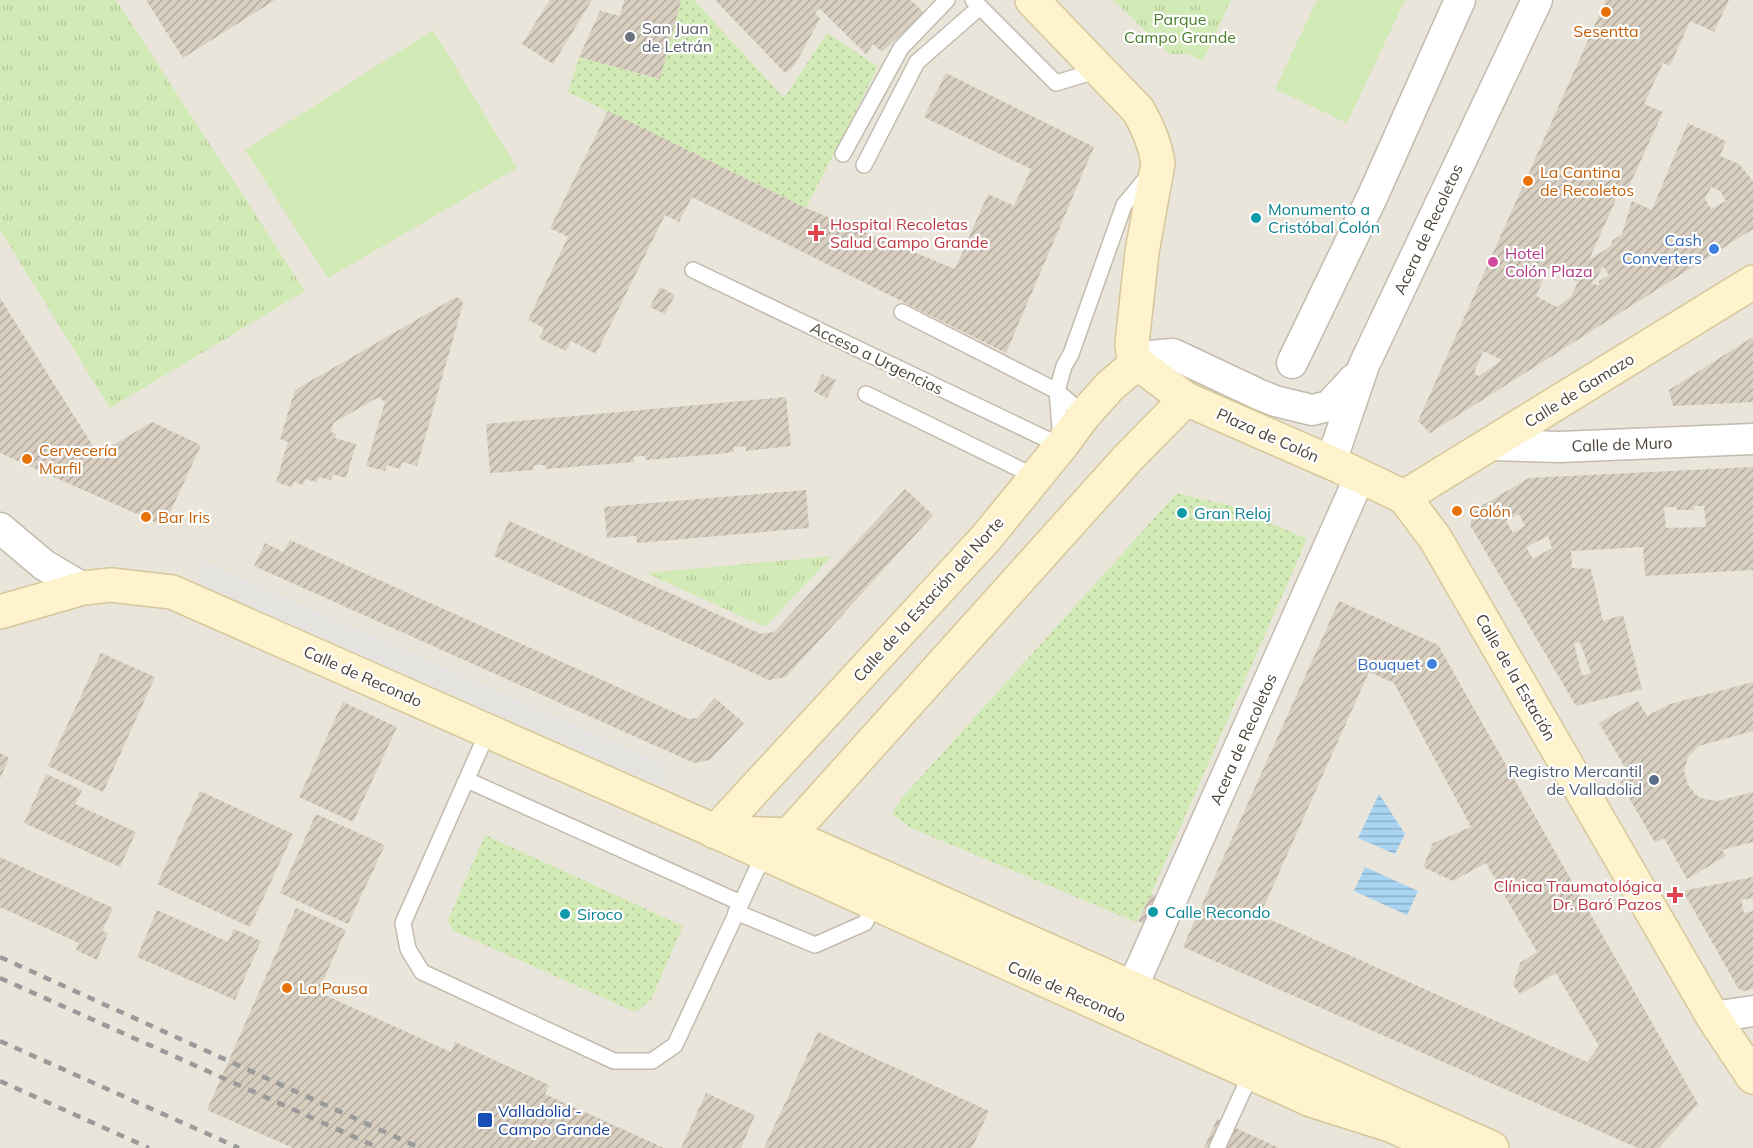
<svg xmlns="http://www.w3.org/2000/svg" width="1753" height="1148" viewBox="0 0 1753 1148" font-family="Mulish,sans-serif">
<defs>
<pattern id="grass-tufts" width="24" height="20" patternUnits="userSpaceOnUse" patternTransform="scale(1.5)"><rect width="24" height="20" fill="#d2eab5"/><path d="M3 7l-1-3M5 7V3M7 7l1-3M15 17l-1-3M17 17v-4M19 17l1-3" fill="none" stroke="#b6ca9c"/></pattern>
<pattern id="garden-dots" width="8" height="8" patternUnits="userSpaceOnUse" patternTransform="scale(1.5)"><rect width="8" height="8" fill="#d2eab5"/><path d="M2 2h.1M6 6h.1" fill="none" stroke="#b6ca9c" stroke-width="1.8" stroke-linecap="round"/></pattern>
<pattern id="water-rules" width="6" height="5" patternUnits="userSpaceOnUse" patternTransform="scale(1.5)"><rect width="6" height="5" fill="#a9d4f2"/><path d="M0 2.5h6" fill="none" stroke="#8caec5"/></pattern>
<pattern id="building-hatch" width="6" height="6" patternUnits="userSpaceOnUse" patternTransform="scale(1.5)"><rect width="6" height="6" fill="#d8cfc1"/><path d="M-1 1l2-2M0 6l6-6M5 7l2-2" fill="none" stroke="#b1aa9e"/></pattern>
</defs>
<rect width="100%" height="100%" fill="#f6f3ec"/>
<path fill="#eae5da" d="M0 0H1753V1148H0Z"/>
<path fill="url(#grass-tufts)" d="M0 0H116L305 291 110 408 0 230Z
M1113 0H1231L1203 61 1187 54H1170Z
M832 556 767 625 763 626 646 573Z"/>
<path fill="url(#garden-dots)" d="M681 0H694L784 98 827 33 878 67 806 208 568 92 579 57 659 79Z
M1177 493 1232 506 1307 539 1151 894 1136 922 911 828 892 814 902 798Z
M485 835 683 926 651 1000 635 1012 452 930 448 920Z"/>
<path fill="#d2eab5" d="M1317 0H1405L1347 123 1275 89Z
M433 30 517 168 328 278 245 150Z"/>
<path fill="#e5e3e0" d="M198 559 666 765V788L201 585Z"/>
<path fill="url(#water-rules)" d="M1379 794 1405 834 1395 854 1358 838Z
M1365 867 1418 891 1407 915 1354 891Z"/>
<path fill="url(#building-hatch)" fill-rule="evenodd" d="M146 0H275L183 58Z
M550 0H592L553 64 522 44Z
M624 0H681L660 79 579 57 600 11 620 16Z
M715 0H911L924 13 882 52 873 44 866 54 819 8 815 13 820 19 794 66 785 73Z
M1606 0H1729L1714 32 1690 21 1670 66 1663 63 1644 104 1663 112 1624 197 1618 195 1589 260 1611 246 1612 241 1622 234 1632 201 1652 210 1688 123 1726 141 1720 156 1739 164 1753 181V229L1430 433 1418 421ZM1711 187 1720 191 1726 201 1711 209 1705 199ZM1603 266 1609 275 1599 281V286L1591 283 1597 277ZM1548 268 1578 282 1571 297 1557 307 1536 296ZM1483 351 1502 360 1479 376 1474 373Z
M946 73 1094 147 1006 353 692 197 679 222 665 215 596 354 571 341 566 351 539 338 544 328 528 320 568 237 550 228 608 111 806 208 955 269 988 194 1014 206 1031 169 924 117Z
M660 287 675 295 665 314 650 307Z
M456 297 461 299 463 304 417 466 402 462 400 469 387 465 385 471 366 466 385 402 379 397 333 423 331 432 336 434 335 438 356 444 346 478 333 474 331 480 319 477 317 482 305 479 303 485 294 482 292 487 276 482 288 442 280 439 295 390Z
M0 298 98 454 152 422 201 445 164 526 0 453Z
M1753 337V402L1673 406 1669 390Z
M822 374 836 380 827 398 814 392Z
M786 397 791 446 746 451 745 446 739 447H734V452L717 454 646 460 645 456H640L634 457V462L546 469 545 465H539L533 466 534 470 490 473 486 424Z
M1753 467V570L1645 576 1643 547 1571 551 1572 568 1591 569 1603 621 1623 615 1642 689 1576 706 1470 525 1473 511 1529 478ZM1694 506H1704L1706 527 1666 528 1664 507H1677V510H1694ZM1519 514 1525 526 1513 533 1506 521ZM1548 536 1552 548 1533 559 1526 547ZM1580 642 1591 673 1582 676 1574 644Z
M905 489 933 515 786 677 769 680 494 556 509 521 761 634 774 632Z
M806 490 809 528 637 543 636 536 607 538 604 507Z
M290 540 689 719 697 718 715 698 744 723 710 760 694 763 254 566 265 543 283 552Z
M1339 601 1438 645 1698 1104 1659 1148H1638L1183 947ZM1369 672 1394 683 1471 827 1433 843 1423 867 1453 881 1486 863 1537 952 1520 963 1513 985 1520 994 1556 973 1599 1046 1587 1062 1260 915Z
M101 653 155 677 103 792 48 766Z
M1753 682V731L1699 746 1688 757 1684 771 1688 785 1697 796 1704 799 1718 801 1753 792V842L1722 850 1726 856 1687 879 1664 838 1655 843 1620 782 1630 776 1599 723 1638 701 1647 716 1670 704Z
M343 702 397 727 353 822 299 797Z
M0 753 9 758 0 779Z
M46 774 82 790 75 804 136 832 120 867 24 823Z
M200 791 293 834 250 927 157 884Z
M316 814 385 845 348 924 280 893Z
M0 857 113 908 102 931 108 933 97 960 76 950 79 943 0 907Z
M1753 877V898L1741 900 1744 913 1753 911V989L1744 991 1738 988 1683 891Z
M1151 894 1168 902 1155 929 1138 921Z
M296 908 346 930 318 992 451 1052 455 1042 503 1064 549 1085 545 1094 664 1148H293L207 1110Z
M157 910 228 942 234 929 261 941 235 1000 137 957Z
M818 1032 989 1111 972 1148H764Z
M706 1093 755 1115 741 1148H681Z
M1217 1119 1227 1124 1279 1148H1204Z"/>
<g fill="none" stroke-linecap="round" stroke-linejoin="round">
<g stroke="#c2bbae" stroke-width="18">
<path id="lane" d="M973 0 1056 83 1099 70
M843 154 901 48 947 0
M864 165 917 62 980 7
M693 270 1061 446
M902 312 1057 391 1084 415
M866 394 1036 477
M1061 440 1057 391 1064 366 1071 354 1124 205 1148 176
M488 731 403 923 408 949 422 972 614 1061H652L675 1045 764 854
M467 780 741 903
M736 912 815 945 865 923 874 904H877
M1217 1148 1253 1069"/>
</g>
<g stroke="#c2bbae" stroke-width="33">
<path id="street" d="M1137 363 1150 356 1173 354 1258 394 1275 401 1312 410 1329 406 1354 379
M1292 363 1374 193 1460 0
M1491 445 1560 447 1753 439
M1331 462 1364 365 1537 0
M0 528 44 565 83 588
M1132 988 1354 490
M1713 1017 1753 1011"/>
</g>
<g stroke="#d6c79b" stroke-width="36">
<path id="secondary" d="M1032 0 1138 110C1148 127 1155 143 1158 163L1142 252 1132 343 1133 353 1137 363 1186 399 1341 467 1404 497 1435 538 1713 1017 1753 1077
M1404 497 1753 282
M0 612 83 588 111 585 172 592 699 824 1311 1100 1390 1125 1442 1148
M715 832 986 538 1061 446 1084 415 1110 386 1137 363
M732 833 789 835 1492 1148
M773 847 789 835 1128 458 1186 399"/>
</g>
<use href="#lane" stroke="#fff" stroke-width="15"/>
<use href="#street" stroke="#fff" stroke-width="30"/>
<use href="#secondary" stroke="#fff3cd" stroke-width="33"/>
<path stroke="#9a9a9a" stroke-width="4.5" stroke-dasharray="8 8" stroke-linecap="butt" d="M0 957 420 1148
M0 978 379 1148
M0 1041 239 1148
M0 1081 149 1148"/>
</g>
<g fill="#e8710a" stroke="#fff" stroke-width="2">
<circle cx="1606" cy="12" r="6"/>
<circle cx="1528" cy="181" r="6"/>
<circle cx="27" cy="459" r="6"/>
<circle cx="1457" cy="511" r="6"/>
<circle cx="146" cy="517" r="6"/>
<circle cx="287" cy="988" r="6"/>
</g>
<circle fill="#6b7280" stroke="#fff" stroke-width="2" cx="630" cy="37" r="6"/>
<g fill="#0f9aa8" stroke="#fff" stroke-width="2">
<circle cx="1256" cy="218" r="6"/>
<circle cx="1182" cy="513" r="6"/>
<circle cx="1153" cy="912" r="6"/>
<circle cx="565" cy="914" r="6"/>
</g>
<g fill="#e0444e" stroke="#fff" stroke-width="2">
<path d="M813 224h6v6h6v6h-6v6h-6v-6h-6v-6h6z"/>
<path d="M1672 886h6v6h6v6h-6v6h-6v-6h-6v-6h6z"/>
</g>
<g fill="#3f7fe0" stroke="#fff" stroke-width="2">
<circle cx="1714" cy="249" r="6"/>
<circle cx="1432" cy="664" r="6"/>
</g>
<circle fill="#d1479c" stroke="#fff" stroke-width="2" cx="1493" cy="262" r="6"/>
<circle fill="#5c6f8a" stroke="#fff" stroke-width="2" cx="1654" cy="780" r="6"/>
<rect fill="#1a4fb4" stroke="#fff" stroke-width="2" x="477" y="1112" width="16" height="16" rx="3"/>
<g text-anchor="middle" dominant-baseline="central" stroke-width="4.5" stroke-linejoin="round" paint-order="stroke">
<g font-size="16" fill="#4a7f2a" stroke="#fff">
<text x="1180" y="19">Parque<tspan x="1180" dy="18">Campo Grande</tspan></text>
</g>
<g font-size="16" fill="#5b616d" stroke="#fff" text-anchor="start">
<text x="642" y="28">San Juan<tspan x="642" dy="18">de Letrán</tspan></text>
</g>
<g font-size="16" fill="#c56008" stroke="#fff" text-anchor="start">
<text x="1606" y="31" text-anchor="middle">Sesentta</text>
<text x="1540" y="172">La Cantina<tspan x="1540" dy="18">de Recoletos</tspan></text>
<text x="39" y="450">Cervecería<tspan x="39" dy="18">Marfil</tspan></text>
<text x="1469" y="511">Colón</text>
<text x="158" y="517">Bar Iris</text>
<text x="299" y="988">La Pausa</text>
</g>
<g font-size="16" fill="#0d838f" stroke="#fff" text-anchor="start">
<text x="1268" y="209">Monumento a<tspan x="1268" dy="18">Cristóbal Colón</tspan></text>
<text x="1194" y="513">Gran Reloj</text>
<text x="1165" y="912">Calle Recondo</text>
<text x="577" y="914">Siroco</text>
</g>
<g font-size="16" fill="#be3a42" stroke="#fff" text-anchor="start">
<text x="830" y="224">Hospital Recoletas<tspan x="830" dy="18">Salud Campo Grande</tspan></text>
<text x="1662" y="886" text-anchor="end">Clínica Traumatológica<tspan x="1662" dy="18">Dr. Baró Pazos</tspan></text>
</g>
<g font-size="16" fill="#4b4439" stroke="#fff">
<text transform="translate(1428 229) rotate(-65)">Acera de Recoletos</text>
<text transform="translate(877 358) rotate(26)">Acceso a Urgencias</text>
<text transform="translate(1579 390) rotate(-32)">Calle de Gamazo</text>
<text transform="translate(1268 435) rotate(24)">Plaza de Colón</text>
<text transform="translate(1622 444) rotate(-2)">Calle de Muro</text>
<text transform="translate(928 599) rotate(-48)">Calle de la Estación del Norte</text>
<text transform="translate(363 676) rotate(24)">Calle de Recondo</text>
<text transform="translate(1516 677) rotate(60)">Calle de la Estación</text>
<text transform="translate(1243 739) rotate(-66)">Acera de Recoletos</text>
<text transform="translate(1067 991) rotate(24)">Calle de Recondo</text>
</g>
<g font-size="16" fill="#366cbe" stroke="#fff" text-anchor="end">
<text x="1702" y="240">Cash<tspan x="1702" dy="18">Converters</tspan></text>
<text x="1420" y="664">Bouquet</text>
</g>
<g font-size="16" fill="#b23c85" stroke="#fff" text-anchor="start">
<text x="1505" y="253">Hotel<tspan x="1505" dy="18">Colón Plaza</tspan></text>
</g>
<g font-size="16" fill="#4e5e75" stroke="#fff" text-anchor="end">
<text x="1642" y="771">Registro Mercantil<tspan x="1642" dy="18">de Valladolid</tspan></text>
</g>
<g font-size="16" fill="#164399" stroke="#fff" text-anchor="start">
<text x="498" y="1111">Valladolid -<tspan x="498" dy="18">Campo Grande</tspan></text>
</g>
</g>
</svg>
